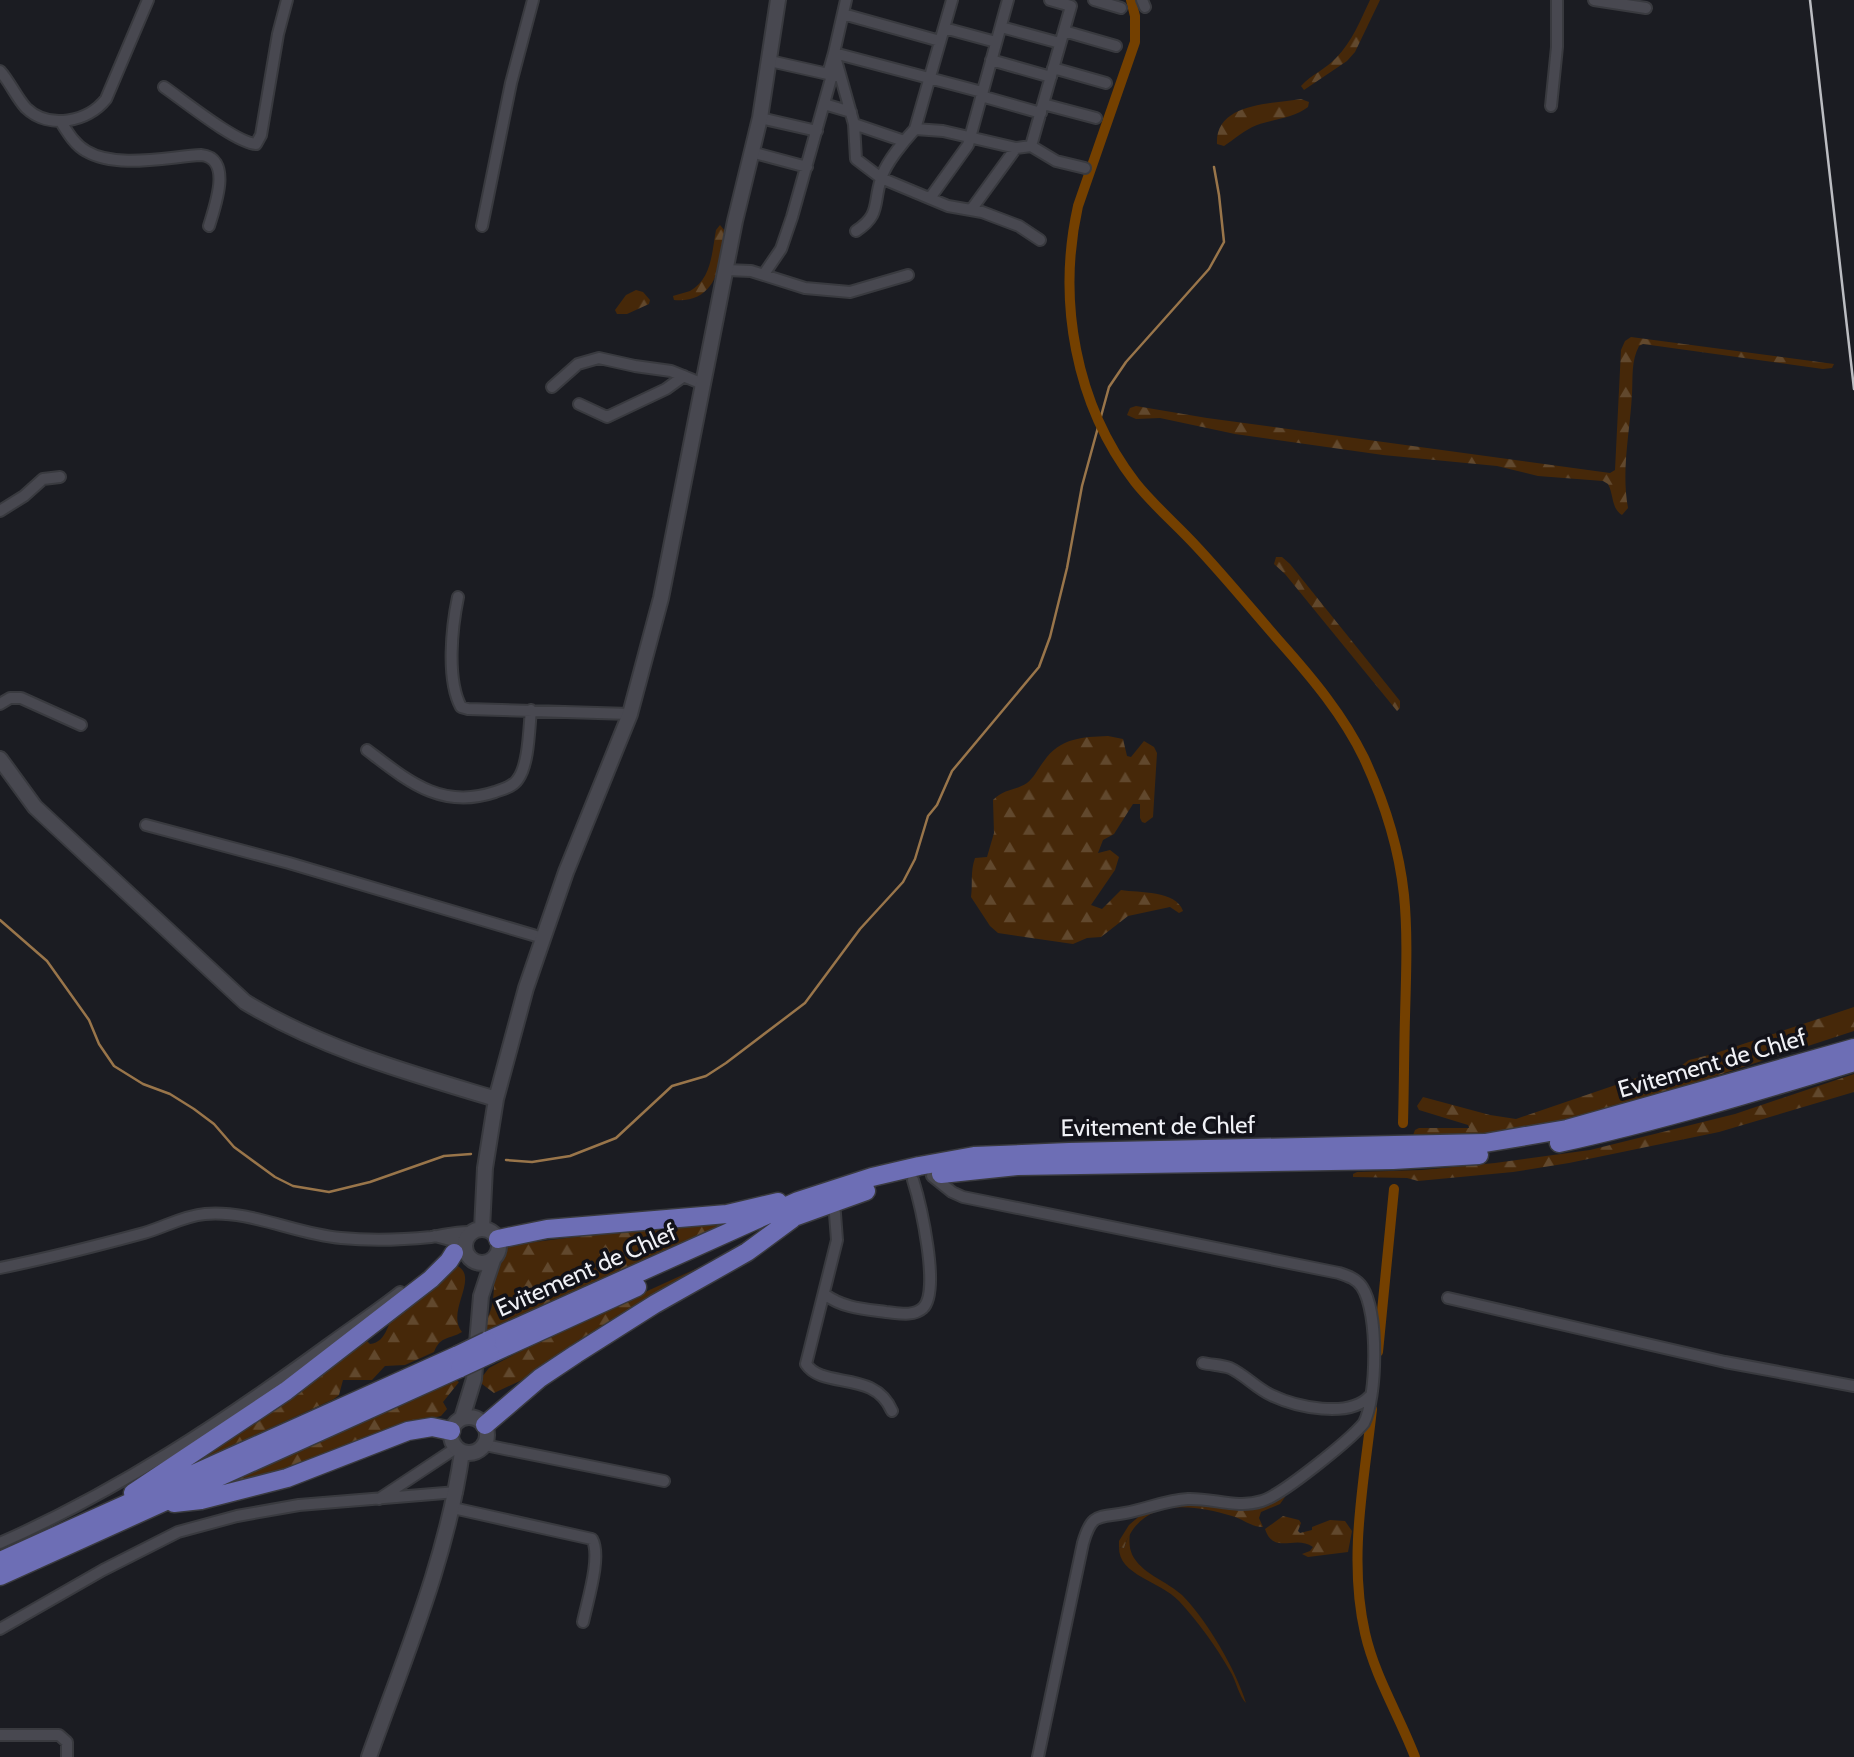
<svg xmlns="http://www.w3.org/2000/svg" width="1854" height="1757" viewBox="0 0 1854 1757" font-family="Cabin,sans-serif">
<defs>
<pattern id="forest-firs" width="22" height="20" patternUnits="userSpaceOnUse" patternTransform="scale(1.75)"><rect width="22" height="20" fill="#462809"/><path d="M5 1l3.5 6h-7zM16 11l3.5 6h-7z" fill="#61482d"/></pattern>
</defs>
<rect width="100%" height="100%" fill="#1b1c22"/>
<path fill="#462809" d="M1130 1532C1129 1541 1129 1550 1134 1558 1145 1575 1168 1582 1182 1595 1207 1620 1236 1670 1246 1703 1239 1697 1236 1680 1230 1671 1216 1646 1198 1622 1179 1601 1160 1581 1118 1575 1119 1547L1124 1548Z"/>
<path fill="url(#forest-firs)" d="M1370 0H1380L1355 52 1347 61 1304 90 1301 86C1312 74 1326 69 1336 58 1352 42 1361 19 1370 0Z
M1301 99 1309 102 1308 107C1294 118 1273 119 1257 125 1244 130 1235 139 1224 146L1217 144C1215 102 1273 104 1301 99Z
M720 225 725 231C722 264 716 304 674 300L673 296C678 294 685 293 690 291 712 279 712 251 716 230Z
M636 290 643 292 650 300 649 304 627 314H617L615 310 626 295Z
M1631 337 1834 364 1832 368 1823 369 1643 344 1639 346C1631 361 1633 377 1632 394 1630 432 1621 470 1628 508L1622 515C1611 508 1614 495 1608 484L1603 481 1538 476 1497 466 1383 455 1235 434 1160 418 1136 419 1127 415 1130 408 1136 406 1207 418 1610 473 1615 470 1621 350 1625 341Z
M1276 557H1282L1290 564 1400 701V708L1397 711 1285 574 1274 564Z
M1108 736 1123 739 1127 756 1131 757 1144 741 1154 747 1157 753 1153 817 1145 823 1142 822 1140 818V804H1133L1114 834 1103 840 1098 853 1110 850 1119 857 1115 870 1091 905 1102 909 1121 890C1139 893 1176 890 1183 911L1179 913 1170 907 1128 916 1101 937 1087 938 1073 944 998 933 990 926 971 897C973 882 970 873 975 858L987 857 994 833 993 800C1005 788 1015 791 1027 783 1034 778 1039 767 1044 761 1060 738 1082 737 1108 736Z
M1854 1007V1031L1583 1119 1476 1136 1412 1138 1415 1130 1419 1128H1469L1468 1125 1419 1110 1417 1106 1423 1097 1490 1115 1516 1119 1639 1077 1667 1076 1689 1060 1713 1054Z
M1854 1074V1092L1719 1132 1569 1163 1513 1172 1418 1181 1407 1178 1353 1177V1174L1357 1172 1422 1170 1495 1163 1590 1150 1735 1114Z
M732 1219 734 1220 484 1332 478 1331C482 1325 488 1319 490 1312 499 1289 486 1261 511 1245L606 1233 688 1227Z
M726 1255 579 1340 520 1381 494 1393 482 1384V1377L489 1368 547 1337Z
M456 1265C481 1277 445 1311 462 1332 449 1340 441 1335 434 1352L405 1365 385 1366 372 1380H343L339 1395 334 1399 146 1485 364 1338 370 1344C388 1342 387 1321 397 1310 413 1293 437 1280 456 1265Z
M454 1379 459 1382 443 1402 447 1409 441 1416 395 1427 268 1478 210 1489Z
M1282 1494 1285 1497 1280 1504 1261 1512 1259 1518 1263 1527C1251 1527 1243 1519 1232 1516 1189 1503 1140 1498 1124 1548L1119 1547V1541L1129 1525 1143 1513 1189 1502 1225 1508 1242 1506Z
M1283 1516 1299 1520 1301 1523 1298 1531 1300 1533 1312 1530V1527L1330 1520 1345 1521 1352 1531 1348 1552 1308 1557 1302 1554 1310 1551 1313 1547C1295 1534 1274 1556 1265 1529Z"/>
<g fill="none" stroke-linecap="round" stroke-linejoin="round">
<path stroke="#99754a" stroke-width="2.5" d="M0 920 47 961 89 1020 99 1044 114 1066 143 1084 170 1094 194 1109 214 1124 234 1147 275 1177 293 1186 329 1192 370 1182 444 1156 471 1154
M506 1160 532 1162 570 1156 616 1138 672 1086 706 1076 726 1063 805 1003 860 929 903 882 915 859 928 816 937 805 952 771 1039 667 1050 637 1067 568 1082 486 1109 387 1126 362 1209 269 1224 242 1219 195 1214 167"/>
<path stroke="#744000" stroke-width="10" d="M1131 0 1135 16V42L1078 206C1057 300 1075 404 1135 482 1153 505 1177 525 1197 547 1226 578 1253 611 1281 643 1313 679 1343 715 1364 758 1384 801 1399 848 1404 895 1408 935 1406 977 1405 1017 1404 1052 1404 1087 1403 1123
M1378 1352 1394 1189
M1372 1409C1364 1483 1348 1558 1365 1633 1375 1677 1399 1715 1415 1757"/>
<g stroke="#393a3f" stroke-width="14">
<path id="minor" d="M846 0 834 53 854 124 856 159 881 178 948 206 982 212 1019 226 1040 240
M1094 0 1121 8
M1142 0 1145 7
M1594 0 1646 8
M843 14 940 41
M1001 27 1060 43
M944 28 996 42
M1064 31 1116 46
M991 60 1051 77
M770 61 828 74
M1053 68 1106 83
M0 71C10 82 16 97 26 108 49 130 88 122 106 99L148 0
M836 76 828 74 834 53 982 92
M164 87C183 100 236 143 256 144L261 135 278 34 287 0
M981 96 1041 113
M824 104 851 112
M1043 104 1096 118
M1551 106 1557 47V0
M760 118 817 131
M61 122C68 133 75 145 86 151 116 169 167 157 201 155 233 158 215 206 209 226
M854 124 904 141
M915 129 952 0
M1031 146 1071 6 1050 0
M751 152 807 167
M930 198 968 145 1008 0
M971 210 1016 148
M482 226 511 83 533 0
M856 231C881 215 873 203 881 179 885 164 904 141 915 129L943 131 1016 148 1031 146 1056 161 1085 168
M726 270 751 271 805 288 850 292 908 275
M764 274 781 249 792 217 832 75
M552 387 578 364 599 358 635 366 671 371 703 384
M579 404 607 417 666 389 684 376
M0 511 24 496 43 479 60 477
M458 597C452 626 446 679 461 707L468 709 630 714
M0 704 10 698H21L81 725
M367 750C408 781 441 810 495 792 503 789 513 787 518 779 529 764 529 728 531 710
M146 825 289 863 543 938
M932 1176 952 1192 963 1197 1339 1273C1348 1276 1357 1279 1362 1287 1379 1313 1377 1397 1364 1423 1350 1440 1282 1495 1262 1501 1237 1509 1213 1498 1188 1499 1166 1500 1147 1509 1125 1513 1098 1518 1092 1512 1083 1543L1038 1757
M834 1201 837 1240 806 1364C823 1390 874 1369 892 1411
M435 1236 465 1244
M0 1268C49 1258 96 1246 144 1233 165 1227 183 1216 205 1214 251 1210 295 1234 341 1238 371 1241 401 1240 431 1237 446 1235 456 1231 472 1232
M824 1294C843 1308 863 1309 886 1312 898 1313 913 1317 923 1308 941 1291 920 1202 913 1180
M1448 1298 1725 1362 1854 1386
M1203 1363C1212 1365 1222 1365 1230 1368 1245 1375 1256 1388 1271 1395 1296 1407 1349 1419 1370 1396
M485 1445 664 1481
M379 1499 456 1448
M453 1508 592 1539C602 1556 587 1602 583 1622
M0 1543C118 1491 223 1421 327 1345 351 1327 376 1311 400 1292
M0 1629 103 1570 178 1532 237 1516 299 1505 457 1492
M0 1735H59L67 1742V1757"/>
</g>
<g stroke="#393a3f" stroke-width="18">
<path id="secondary" d="M0 759 35 807 245 1002C322 1049 410 1073 496 1099
M465 1246a17 17 0 1 1 34 0a17 17 0 1 1-34 0Z
M482 1229 485 1168 496 1099 526 988 566 872 630 714 661 598 735 221 760 118 778 0
M451 1435a18 18 0 1 1 36 0a18 18 0 1 1-36 0Z
M462 1418 474 1379 481 1296 493 1260
M369 1757C405 1656 447 1559 462 1452"/>
</g>
<g stroke="#393a3f" stroke-width="21">
<path id="trunk" d="M1559 1143C1659 1121 1756 1092 1854 1062
M941 1174 1017 1166 1393 1160 1479 1155
M780 1222 866 1191
M498 1239 547 1229 727 1214 778 1202
M487 1341 798 1201 872 1177 919 1166 974 1156 1069 1152 1485 1143 1567 1129 1854 1048
M490 1354 637 1287
M485 1425 540 1378 576 1354 655 1304 747 1252 792 1219
M133 1493 286 1391 431 1279 449 1261 454 1253
M174 1503 201 1500 287 1478 408 1431 432 1427 451 1431
M0 1561 458 1355
M0 1576 460 1368"/>
</g>
<use href="#minor" stroke="#484850" stroke-width="10"/>
<use href="#secondary" stroke="#484850" stroke-width="14"/>
<use href="#trunk" stroke="#6d6eb5" stroke-width="18"/>
<path stroke="#bcbdc2" stroke-width="2.5" d="M1810 0 1854 389"/>
<g stroke="#393a3f" stroke-width="21" stroke-linecap="butt">
<path id="trunk-bridge" d="M458 1355 487 1341
M460 1368 490 1354"/>
</g>
<use href="#trunk-bridge" stroke="#6d6eb5" stroke-width="18"/>
</g>
<g text-anchor="middle" dominant-baseline="central" stroke-width="7" stroke-linejoin="round" paint-order="stroke">
<g font-size="24" fill="#f0f1f6" stroke="#121219">
<text transform="translate(1712 1063) rotate(-16)">Evitement de Chlef</text>
<text transform="translate(1158 1126) rotate(-1)">Evitement de Chlef</text>
<text transform="translate(586 1270) rotate(-24)">Evitement de Chlef</text>
</g>
</g>
</svg>
